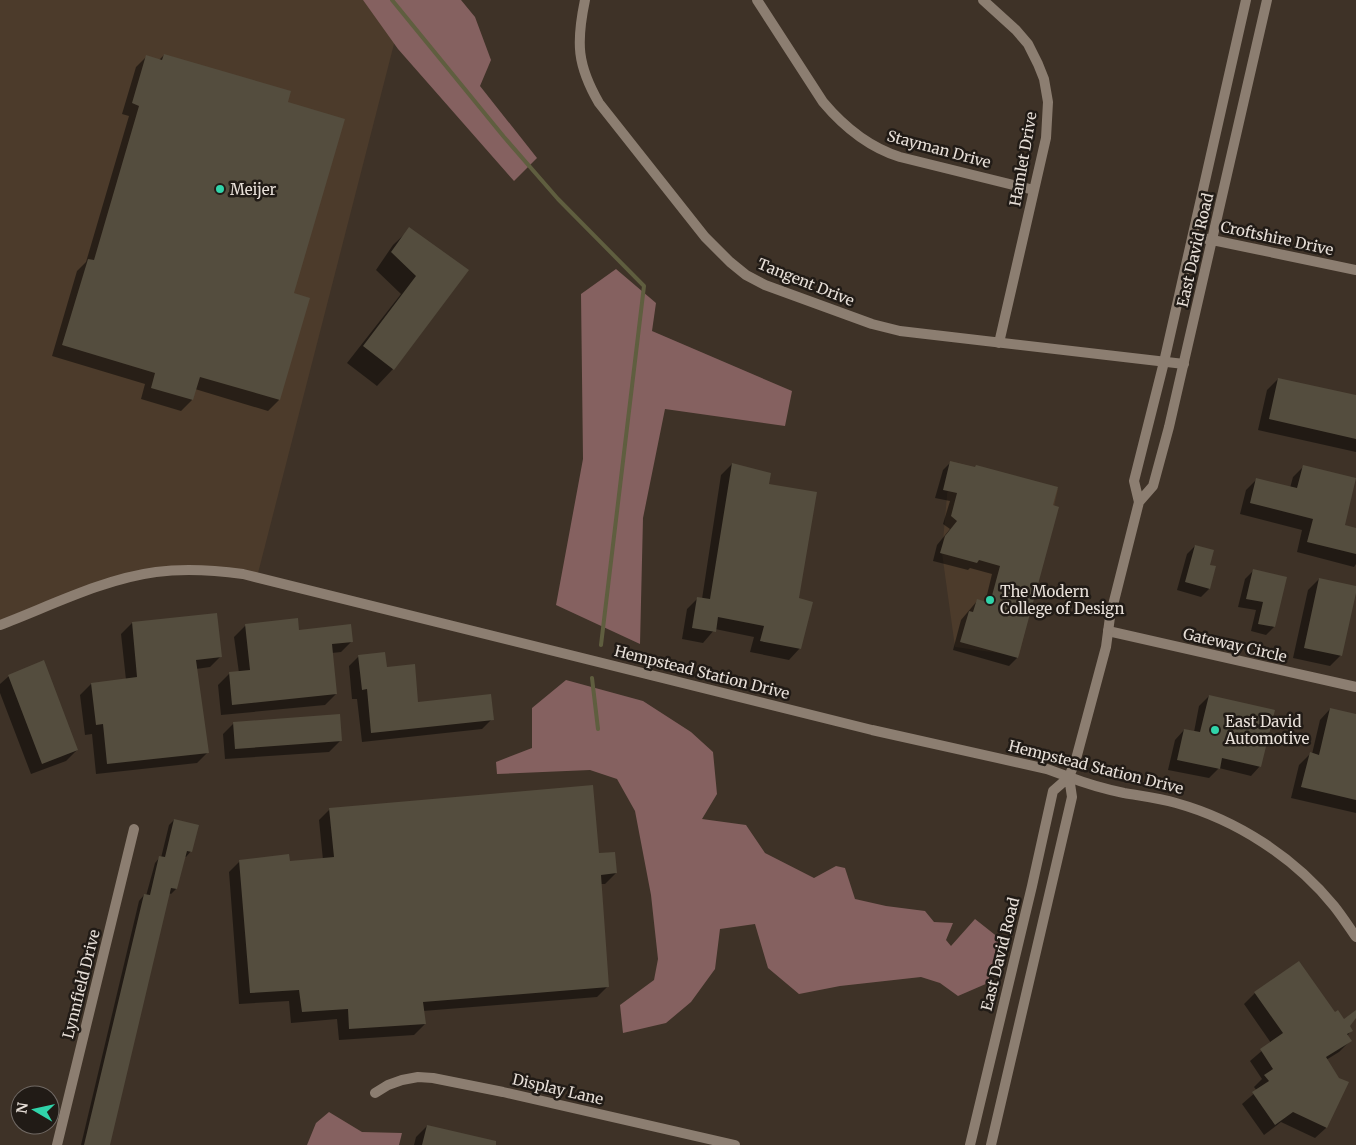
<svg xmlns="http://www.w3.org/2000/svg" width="1356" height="1145" viewBox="0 0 1356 1145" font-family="Merriweather,serif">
<rect width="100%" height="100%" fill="#3e3227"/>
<path fill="#4c3b2b" d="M0 0H366L395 40 257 577 215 570 133 577 0 624Z
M950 461 1058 489 1019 656 955 647 942 553Z"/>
<path fill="#856160" d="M363 0H461L475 17 491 60 480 86 537 158 514 181 398 49Z
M616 269 656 303 652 331 792 391 785 426 665 409 643 518 640 644 556 605 583 459 581 294Z
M566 680 643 701 691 732 713 752 717 794 702 819 746 825 765 853 814 878 836 866 845 868 855 899 886 906 925 911 934 922 953 923 946 940 951 946 975 919 999 938 988 983 958 996 940 983 921 977 840 986 799 994 768 968 755 924 720 929 715 969 691 1002 666 1023 623 1033 620 1005 654 980 658 959 651 895 635 811 617 779 590 770 497 774 496 762 532 748V708Z
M329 1112 362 1132 402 1133 399 1145H307L316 1123Z"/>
<path fill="#0007" d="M164 55 286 103 292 294 279 400 268 411 195 389 192 400 181 411 141 399 145 384 52 356 77 271 86 262 129 116 122 114 136 67 147 56 159 60Z
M410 229 468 270 393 369 377 386 347 363 401 294 376 270 393 245Z
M1278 379 1356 397V452L1258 430 1267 390Z
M951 462 1056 488 1017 658 1009 666 953 650 961 620 977 601 985 603 992 574 970 568 968 570 933 561 937 545 950 529 943 524 950 501 935 498 943 470Z
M732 464 768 485 798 599 800 648 789 660 750 652 754 637 715 629 703 643 682 639 687 609 698 598 702 599 721 475Z
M1304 466 1343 526 1356 530V564L1354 567 1297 552 1302 530 1240 514 1246 490 1257 479 1290 488 1293 477Z
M1195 546 1208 566 1209 589 1201 597 1177 590 1187 554Z
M1253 571 1274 627 1266 635 1251 631 1256 610 1238 607 1245 579Z
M1319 579 1341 655 1330 666 1293 658 1308 590Z
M132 623 221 656 210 667 196 669 208 752 197 763 96 774 92 734 85 735 80 695 91 684 126 680 121 634Z
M245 626 298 631 352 641 341 652 332 653 336 694 325 705 221 715 218 685 229 674 239 673 234 637Z
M359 656 386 668 417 703 492 719 482 729 362 742 357 699H352L349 666Z
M9 676 77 750 66 761 31 774 0 693V684Z
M1209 696 1260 766 1251 776 1219 768 1209 778 1168 770 1175 740 1184 730 1194 732 1199 706Z
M1330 709 1356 716V813L1291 798 1299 765 1310 754H1312L1320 720Z
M234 723 340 741 329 752 225 759 223 734Z
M330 809 597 854 616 873 605 884H601L608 986 597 997 423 1011 425 1024 414 1035 339 1040 337 1019 291 1023 289 1001 239 1004 229 872 240 861 289 863 323 860 319 820Z
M174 820 191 851 186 857 184 856 176 889 171 894 169 893 108 1145H81L139 901 144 895 146 896 155 863 160 857 161 858 169 825Z
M1255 993 1334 1014 1344 1020 1356 1012V1016L1348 1026 1351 1031 1347 1036 1350 1041 1339 1052 1326 1060 1338 1079 1347 1083 1326 1128 1315 1138 1281 1122 1264 1135 1242 1104 1257 1091 1254 1087 1262 1079 1250 1061 1271 1043 1244 1004Z
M427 1126 489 1145H414L416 1137Z"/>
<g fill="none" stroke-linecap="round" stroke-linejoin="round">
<path stroke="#5f5e3f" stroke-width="4" d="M392 0 504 137 558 199 644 286 601 645
M592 678 598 729"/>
</g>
<path fill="#544d3e" d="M164 54 291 91 288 102 345 119 294 293 310 298 280 400 200 377 193 400 151 388 155 373 62 345 88 259 94 260 139 106 132 103 146 55 162 60Z
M409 227 469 270 394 370 363 346 416 276 391 252Z
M1278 378 1356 395V439L1269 419Z
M950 461 975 467 976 465 1058 487 1053 505 1059 507 1018 658 960 642 969 611 973 612 977 599 990 603 1000 566 979 560 977 563 940 553 945 536 957 521 951 516 957 493 943 490Z
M732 463 771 473 769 484 817 492 799 598 813 602 801 649 760 641 764 626 718 617 716 632 692 628 697 597 710 599Z
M1303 465 1356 478 1345 525 1356 528V554L1307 542 1313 519 1250 503 1256 478 1297 488Z
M1195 545 1214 550 1210 565 1216 566 1210 589 1185 582Z
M1253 569 1287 577 1275 627 1258 624 1263 602 1246 599Z
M1319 578 1356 586V593L1342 656 1304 648Z
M217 613 222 657 196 660 209 753 107 764 103 724 96 725 91 683 137 677 132 622Z
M298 618 299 630 351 624 353 642 332 644 337 694 232 705 229 672 250 670 245 624Z
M385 652 387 667 415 664 418 702 491 694 494 720 371 733 367 689 362 690 358 655Z
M44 660 78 750 42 764 8 675Z
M1209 695 1275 710 1261 767 1222 758 1220 769 1177 760 1184 729 1200 732Z
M1330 708 1356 714V800L1301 787 1310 752 1319 755Z
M340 714 342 741 235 749 233 722Z
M593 785 599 853 615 852 617 873 601 875 609 987 423 1002 426 1024 349 1029 348 1009 302 1012 299 990 250 993 239 860 289 854 290 861 334 857 329 808Z
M174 819 199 825 192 852 187 851 177 889 171 888 110 1145H84L144 894 150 895 159 856 165 857Z
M1299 961 1335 1012 1338 1010 1344 1019 1356 1010V1018L1350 1026 1353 1031 1347 1034 1352 1041 1326 1057 1339 1078 1349 1082 1327 1128 1293 1112 1275 1125 1252 1092 1269 1081 1264 1075 1273 1069 1260 1049 1283 1033 1254 992Z
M427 1125 496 1141V1145H422Z"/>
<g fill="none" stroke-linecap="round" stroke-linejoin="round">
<path stroke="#8c7e71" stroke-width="10" d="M585 0C576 43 577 65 599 103L705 237 730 262 746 275 765 285 872 324 900 331 1184 364
M757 0 823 102C844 127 868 147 900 157L1034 190
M983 0 1016 30 1028 44 1038 64 1044 79 1048 102 1046 138 999 343
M1108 631 1356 687
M1069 777C1087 784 1105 789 1124 793 1141 796 1159 798 1176 803 1237 820 1294 857 1334 906 1342 916 1349 927 1356 937
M375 1093 388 1085 402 1080 418 1077 433 1078 503 1092 735 1145
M57 1145 134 829"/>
<path stroke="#8c7e71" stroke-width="10" d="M1193 236 1356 270
M1139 502 1153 486 1169 427 1267 0
M0 625C50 606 103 579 156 572 185 568 214 570 243 574L872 730 1047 769 1069 777
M970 1145 1032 886 1053 791 1069 777 1076 759 1106 647 1110 617 1139 502 1134 481 1164 362 1246 0
M991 1145 1072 797 1069 777"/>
</g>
<g fill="#30d4aa" stroke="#211b16" stroke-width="2">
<circle cx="220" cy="189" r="5"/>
<circle cx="990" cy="600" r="5"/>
<circle cx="1215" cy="730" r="5"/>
</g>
<g text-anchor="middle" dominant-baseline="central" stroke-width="5" stroke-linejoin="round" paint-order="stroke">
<g font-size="15" fill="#e7dfd8" stroke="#211b16">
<text transform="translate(939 149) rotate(15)">Stayman Drive</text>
<text transform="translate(1023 159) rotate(-80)">Hamlet Drive</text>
<text transform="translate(1277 238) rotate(12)">Croftshire Drive</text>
<text transform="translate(1195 250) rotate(-77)">East David Road</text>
<text transform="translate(806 282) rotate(22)">Tangent Drive</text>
<text transform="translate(1235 645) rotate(13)">Gateway Circle</text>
<text transform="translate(702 672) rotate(14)">Hempstead Station Drive</text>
<text transform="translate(1096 767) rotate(14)">Hempstead Station Drive</text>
<text transform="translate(1000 954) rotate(-76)">East David Road</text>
<text transform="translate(81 984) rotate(-76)">Lynnfield Drive</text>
<text transform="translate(558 1089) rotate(13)">Display Lane</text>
</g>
<g font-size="15" fill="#e7dfd8" stroke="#211b16" text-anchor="start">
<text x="230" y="189">Meijer</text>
<text x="1000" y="591">The Modern<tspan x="1000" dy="17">College of Design</tspan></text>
<text x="1225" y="721">East David<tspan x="1225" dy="17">Automotive</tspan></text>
</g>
</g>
<g transform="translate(35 1110) rotate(279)"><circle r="24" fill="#211b16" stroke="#706964"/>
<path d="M0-4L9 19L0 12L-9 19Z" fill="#30d4aa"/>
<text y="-8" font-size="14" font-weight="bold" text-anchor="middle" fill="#e7dfd8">N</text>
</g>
</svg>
